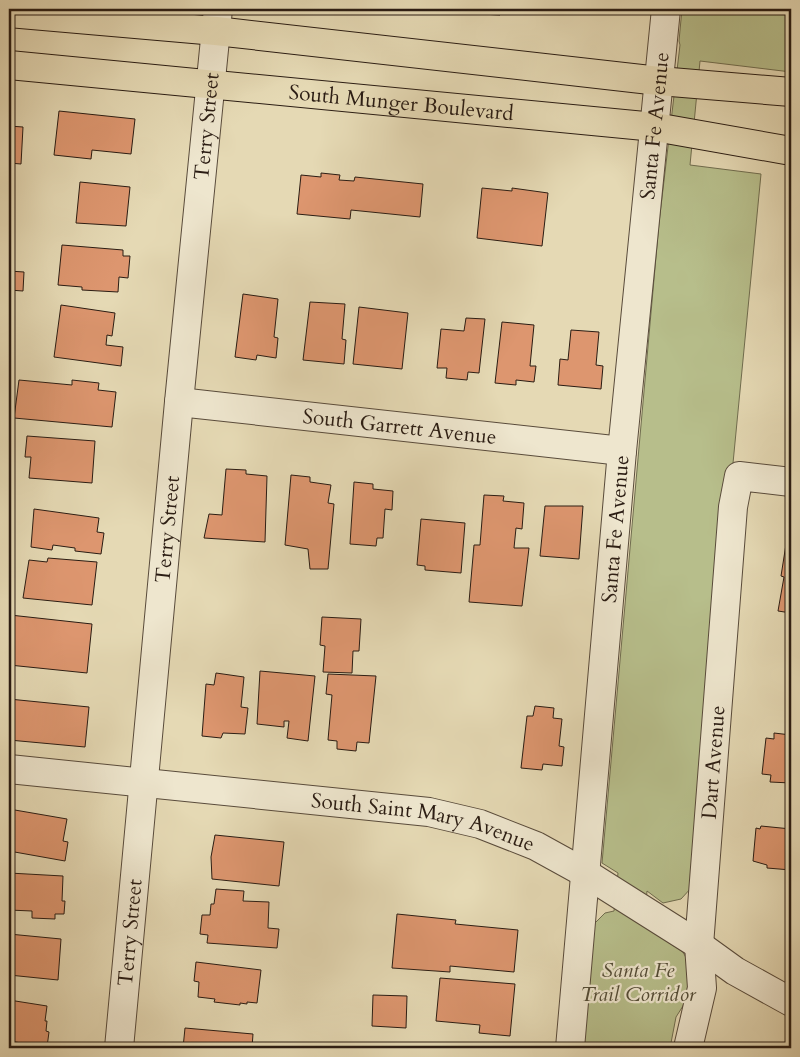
<svg xmlns="http://www.w3.org/2000/svg" width="800" height="1057" viewBox="0 0 800 1057" font-family="Cardo,serif">
<rect width="100%" height="100%" fill="#e5d9b4"/>
<filter id="stains"><feTurbulence type="fractalNoise" baseFrequency=".004" numOctaves="4"/><feColorMatrix values="0 0 0 0 .2 0 0 0 0 .09 0 0 0 0 .02 0 0 0 .5 -.17"/></filter>
<radialGradient id="worn" r=".72"><stop offset=".6" stop-color="#630" stop-opacity="0"/><stop offset="1" stop-color="#630" stop-opacity=".3"/></radialGradient>
<path fill="#b7be8b" stroke="#706d4f" d="M682 9H791V72L700 61 690 165 761 174 692 887 681 899 663 903 647 891 644 926 683 952 692 969 688 992 683 1006 676 1017 670 1048H582L593 925 605 913 614 911 618 873 602 863 659 223 680 45 679 41Z"/>
<path fill="#dd966f" stroke="#2a1c13" d="M461 9H500V15L460 13Z
M59 111 135 119 131 154 92 150 91 159 54 155Z
M9 126 23 127 21 164 9 163Z
M321 173 340 175 339 180 354 181 355 177 423 184 420 217 351 210 350 219 297 214 301 175 321 177Z
M80 182 130 187 126 226 76 223Z
M482 188 512 191V188L548 193 542 246 477 238Z
M62 245 123 250V256H130L128 278 119 277 118 292 82 290V287L58 285Z
M9 271 24 272 23 291 9 290Z
M243 294 278 299 274 337 278 338 276 358 257 355 256 360 235 357Z
M310 302 345 304 342 339 346 340 344 364 303 360Z
M61 305 115 313 112 336 107 335 106 345 123 347 121 366 54 357Z
M359 307 408 313 402 369 353 364Z
M466 318 485 319 479 373 468 372 467 380 446 378 447 368H437L441 329 464 331Z
M502 322 534 325 530 366H536L534 382 516 380V385L495 383Z
M571 330 599 332 596 365 603 366 601 389 558 385 560 359 568 360Z
M19 380 72 385V380L99 383 98 390 116 392 112 427 14 418Z
M27 436 95 441 92 483 29 478 31 457H25Z
M226 469 246 470V474L267 476 265 542 204 538 209 514 222 515Z
M291 475 310 477V482L331 485 328 503 334 504 328 569H310L308 549 285 545Z
M354 482 373 484V489L393 491 392 510 385 509 383 538H377L376 546 350 544Z
M484 495 504 496 503 501 524 503 522 529 516 528 514 548H529L522 606 469 602 474 545H480Z
M545 506H583L579 559 540 556Z
M34 509 99 518 97 532 104 533 101 554 75 551V548L53 545 52 550 31 547Z
M421 519 465 523 461 573 425 570V566L417 565Z
M787 538 791 539V613L778 611 784 577 781 576Z
M48 558 97 562 92 605 23 598 29 560 47 562Z
M10 615 92 624 87 673 9 665Z
M322 617 361 619 359 651H353L352 673 323 672 325 646 320 645Z
M260 671 315 676 308 741 287 738 289 721H284V727L257 724Z
M216 673 244 677 241 707 248 708 245 734 223 733 221 738 202 736 206 684 214 685Z
M328 674 376 676 369 743 357 742 356 751 337 749V741L328 740 332 695 326 694Z
M9 699 89 707 85 747 9 740Z
M535 706 554 708 553 718 562 719 559 746 564 747 562 766 543 764 542 770 521 768 527 716H533Z
M774 733 791 735V783L770 782 771 775 762 774 766 738 774 739Z
M9 809 67 819 63 841 68 842 65 861 9 851Z
M761 826 791 829V870L767 868V865L753 861 756 828 760 829Z
M215 835 284 842 279 886 212 879 211 857Z
M9 873 63 876 62 901H65L64 914H55V919L32 918V911L9 910Z
M216 889 244 891 243 901 269 902 268 928 279 929 277 948 207 943 208 935 200 934 202 915H210L211 904H214Z
M397 914 456 920 455 924 518 930 514 972 450 966V972L392 968Z
M9 934 61 939 58 980 9 975Z
M196 962 261 970 257 1003 247 1002V1004L240 1003V1005L214 1002 215 999 198 997 199 982 194 981Z
M440 978 515 984 510 1036 479 1033 480 1025 436 1021Z
M373 995 407 996 406 1028 372 1026Z
M9 1000 47 1006 45 1021H47L46 1031 49 1032 47 1047 9 1041Z
M185 1028 253 1034 252 1048H183Z"/>
<g fill="none" stroke-linecap="round" stroke-linejoin="round">
<g stroke="#594b3b" stroke-width="30">
<g id="minor">
<path id="s1" d="M179 402 622 451"/>
<path id="s2" d="M9 769 429 812 480 824 536 846 585 873 699 945 735 971 791 1002"/>
<path id="s3" d="M119 1048 179 402 218 9"/>
<path id="s4" d="M570 1048 622 451 666 9"/>
<path id="s5" d="M688 1048 702 988 699 945 733 507 739 476 791 482"/>
</g>
</g>
<g stroke="#2a1c13" stroke-width="30">
<g id="major">
<path d="M9 13 216 31 659 81 791 92"/>
<path id="s6" d="M9 65 655 127 791 151"/>
</g>
</g>
<use href="#minor" stroke="#eee6ce" stroke-width="28"/>
<use href="#major" stroke="#e5d9b4" stroke-width="28"/>
</g>
<g text-anchor="middle" dominant-baseline="central" stroke-width="4.5" stroke-linejoin="round" paint-order="stroke">
<g font-size="21" fill="#2a1c13" stroke="#eee6ce">
<text stroke="none"><textPath href="#s6" startOffset="394">South Munger Boulevard</textPath></text>
<text stroke="none"><textPath href="#s3" startOffset="926">Terry Street</textPath></text>
<text stroke="none"><textPath href="#s4" startOffset="926">Santa Fe Avenue</textPath></text>
<text stroke="none"><textPath href="#s1" startOffset="222">South Garrett Avenue</textPath></text>
<text stroke="none"><textPath href="#s3" startOffset="521">Terry Street</textPath></text>
<text stroke="none"><textPath href="#s4" startOffset="521">Santa Fe Avenue</textPath></text>
<text stroke="none"><textPath href="#s5" startOffset="288">Dart Avenue</textPath></text>
<text stroke="none"><textPath href="#s2" startOffset="418">South Saint Mary Avenue</textPath></text>
<text stroke="none"><textPath href="#s3" startOffset="116">Terry Street</textPath></text>
</g>
<g font-size="21" font-style="italic" fill="#544d37" stroke="#eee6ce">
<text x="638" y="970">Santa Fe<tspan x="638" dy="24">Trail Corridor</tspan></text>
</g>
</g>
<rect width="800" height="1057" fill="none" stroke="#e5d9b4" stroke-width="30"/>
<rect x="10" y="10" width="780" height="1037" fill="none" stroke="#2a1c13" stroke-width="2.5"/>
<rect x="15" y="15" width="770" height="1027" fill="none" stroke="#2a1c13"/>
<rect width="100%" height="100%" filter="url(#stains)"/>
<rect width="100%" height="100%" fill="url(#worn)"/>
</svg>
